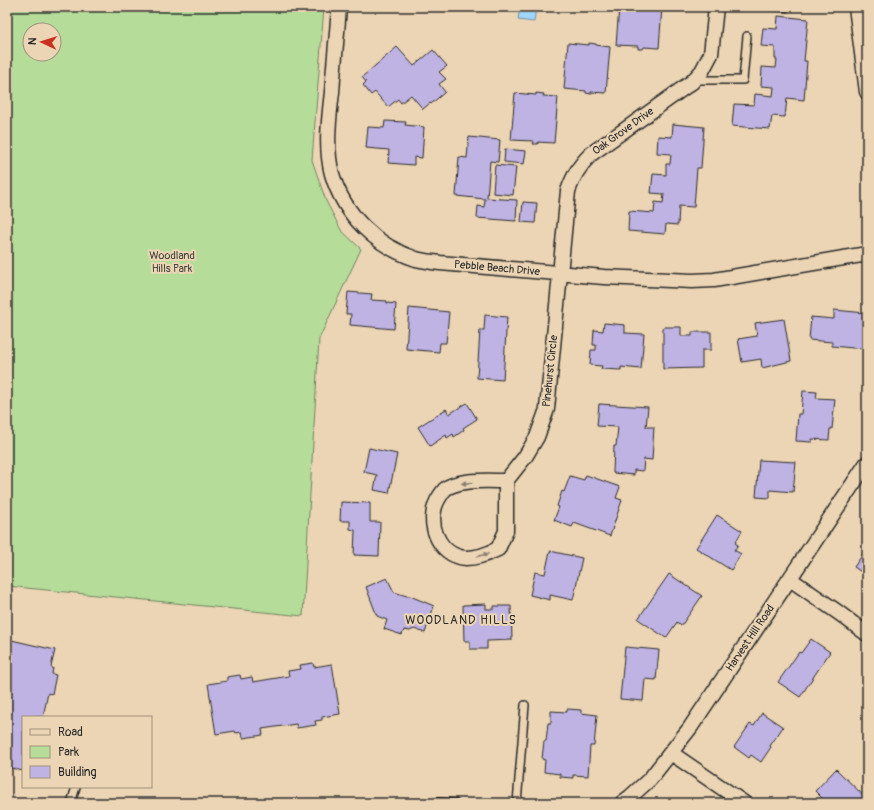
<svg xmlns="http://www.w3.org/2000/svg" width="874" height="810" viewBox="0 0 874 810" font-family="Pangolin,sans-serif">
<rect width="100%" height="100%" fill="#ecd5b4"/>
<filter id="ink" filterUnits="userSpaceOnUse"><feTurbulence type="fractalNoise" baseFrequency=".025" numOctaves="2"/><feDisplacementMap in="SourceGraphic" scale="8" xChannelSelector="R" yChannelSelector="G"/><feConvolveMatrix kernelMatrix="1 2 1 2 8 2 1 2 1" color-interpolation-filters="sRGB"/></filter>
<g filter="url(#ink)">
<path fill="#b5dd99" stroke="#708462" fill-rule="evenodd" d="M7 7H324L312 160 326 201 341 230 361 249 319 339 303 616 7 586ZM30 30H54V54H30Z"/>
<path fill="#a0d5ff" stroke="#7191aa" d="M520 7H536L534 22 518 20Z"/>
<path fill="#bfb3e4" stroke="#2b2b2b" d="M619 7H662L659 48 644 47 643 49H638V46L616 45Z
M744 7H788V12Z
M778 16 808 19 804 61H807L804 100 787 98 785 117 772 116 770 129 732 126 734 104 754 105 755 94 773 96 774 87 761 86 762 67 776 68 777 59H775V47L761 46 763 28 777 29Z
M568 43 589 45V43L596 44V45L610 47 606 93 591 92V94L586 93V91L564 89Z
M397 47 414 66 433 50 447 66 439 72 446 79 439 84 445 92 431 104 430 103 423 109 411 95 401 103 398 99 388 107 375 92 371 95 363 85 366 82 362 77Z
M515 93 536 95V93L544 94 543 96 558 97 554 143 538 142V144H533L534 141 511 140Z
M385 121 406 122 405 125 424 127 422 158 414 157V165L388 163 389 150 366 148 368 127 384 128Z
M673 124 704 127 701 168H697L694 207 679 206 678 225 666 224 665 234 628 231 629 211 654 213 655 202 663 203 664 194 651 193 653 174 666 175V164H670L671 154 657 153 658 136 672 137Z
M469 137 500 140 498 162 490 161 487 198 517 200 516 221 477 218 478 206 484 207 485 199 456 196 459 157 467 158Z
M505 149 526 151 524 164 504 162Z
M495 165 516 167 513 195 493 193Z
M523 202 537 203 535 223 521 222Z
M348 292 372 294 371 300 387 301V303L396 304 394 329 350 325 351 314H346Z
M409 308 449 312 446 343H440L439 352 406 349Z
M834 310 866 313 864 349 832 346V342L809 340 811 317 834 319Z
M485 315 507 317 503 380 477 378 480 330H484Z
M784 319 791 361 762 368 761 359 742 362 738 339 757 336 755 323Z
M604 323 625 325V333L644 334 641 369 621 367V370L601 369 602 366 590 365 591 350H596V345H593L594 330 603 331Z
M663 327H681V336H692V332H711V350H702V368L663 369Z
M803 391 817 392 816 398 835 399 832 429H830L829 440 812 439V442L796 441 798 414H801Z
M467 403 477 419 463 428 464 430 454 437 453 434 447 438 446 435 430 446 418 427 446 409 449 414Z
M599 404 648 407 646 427H654L652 460 644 459 643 471 634 470V475L613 473 614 446H616L618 427 597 426Z
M369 448 397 454 389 493 374 490 377 475 364 472Z
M759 460 796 462 793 492 770 490V498L756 497Z
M586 475 620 487 616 498 622 500 610 536 574 523 572 527 554 520 559 507 557 506 562 491 564 492 570 476 584 480Z
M341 502 370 503V522H380L379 556 354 555 355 530 350 529V521H340Z
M717 515 742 531 735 543 738 545 734 550 741 554 731 570 696 548Z
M867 548V576L854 567Z
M550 551 582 558 573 600 550 595V600L530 595 535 572 545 574Z
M669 574 702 596 681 626 677 622 666 638 638 619Z
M387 578 394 592 407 596H410L434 606 425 633 414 629 410 631 404 630 402 635 384 629 387 620 377 616 366 587Z
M486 604V609H494V606H511L512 640 487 641V649H470V641H464L463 605Z
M7 639 55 650 51 667 53 668 52 674 56 675 52 694 48 693 43 717H23V771L7 767Z
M811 639 830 652 800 697 778 682 799 652 801 653Z
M625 647 659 650 656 680 645 679 643 701 620 699Z
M313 663 314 667 332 664 340 714 322 717V720L315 721 316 725 297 728 296 724 262 729 263 735 243 738 242 732 236 733 235 731 216 734 208 684 227 681V677L240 675 241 679 252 677 253 682 289 676 288 671 301 669 300 665Z
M567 709 581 710V713L597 715 594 746H590L588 776 573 775V778L560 777V774L544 772 545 760 542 759 544 741H546L548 723H551V711L567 712Z
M762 713 783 727 770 746 771 747 761 762 751 755 749 758 734 747 750 724 754 726Z
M836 769 867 799 863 803H827L815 791Z"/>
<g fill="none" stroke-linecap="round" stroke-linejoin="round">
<g stroke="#2b2b2b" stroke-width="10">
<path id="service" d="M694 80H743L747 36
M71 803 76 787
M431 803 439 802 455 803
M517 803 525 705"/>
</g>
<g stroke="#2b2b2b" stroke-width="17">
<path id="minor" d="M339 7C337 35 334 64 332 92 329 118 325 148 332 174 344 215 376 246 416 259 424 261 432 262 440 263L604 277 692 281 714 280 867 254
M856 7 867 92
M506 481C487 481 465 479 448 487 444 489 442 493 440 496 424 519 437 556 466 558 477 558 488 554 498 549L506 531V481L525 457 537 437 547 409 568 191C574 175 579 166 591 154L692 82 702 71 711 54 716 7
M790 579 839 613 867 634
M671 753 744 803
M622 803 630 797 650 779 690 728 867 463"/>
</g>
<use href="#service" stroke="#ecd5b4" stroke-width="7"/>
<use href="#minor" stroke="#ecd5b4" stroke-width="14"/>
</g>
<defs><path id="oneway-solid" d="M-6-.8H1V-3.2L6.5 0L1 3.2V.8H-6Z"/></defs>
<g fill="#8c8070">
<use href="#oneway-solid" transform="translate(467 483) rotate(175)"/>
<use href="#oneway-solid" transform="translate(483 555) rotate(-15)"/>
</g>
</g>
<g text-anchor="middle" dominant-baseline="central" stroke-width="4" stroke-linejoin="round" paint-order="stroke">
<g font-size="11" fill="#2b2b2b" stroke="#ecd5b4">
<text transform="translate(623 131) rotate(-36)">Oak Grove Drive</text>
<text transform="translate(497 268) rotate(5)">Pebble Beach Drive</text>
<text transform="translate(550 371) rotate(-84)">Pinehurst Circle</text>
<text transform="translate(750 638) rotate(-56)">Harvest Hill Road</text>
</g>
<g font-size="11" fill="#40463c" stroke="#ecd5b4">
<text x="172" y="255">Woodland<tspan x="172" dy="13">Hills Park</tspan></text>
</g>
<g font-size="12" letter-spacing="1" fill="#2b2b2b" stroke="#ecd5b4">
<text x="461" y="620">WOODLAND HILLS</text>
</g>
</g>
<rect width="874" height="810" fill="none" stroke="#ecd5b4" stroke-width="24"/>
<rect x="12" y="12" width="850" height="786" fill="none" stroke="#2b2b2b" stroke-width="1.5" filter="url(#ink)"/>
<rect x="22" y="716" width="130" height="72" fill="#ecd5b4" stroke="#9f917d"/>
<rect x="30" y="729" width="20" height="6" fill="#ecd5b4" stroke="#9f917d"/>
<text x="58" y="736" font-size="12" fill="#2b2b2b">Road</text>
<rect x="30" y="746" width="20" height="12" fill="#b5dd99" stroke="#9f917d"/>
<text x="58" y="756" font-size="12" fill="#2b2b2b">Park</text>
<rect x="30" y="766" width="20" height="12" fill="#bfb3e4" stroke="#9f917d"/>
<text x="58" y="776" font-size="12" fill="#2b2b2b">Building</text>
<g transform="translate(42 42) rotate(274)"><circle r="19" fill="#ecd5b4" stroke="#9f917d"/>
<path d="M0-3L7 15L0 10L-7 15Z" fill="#c8321e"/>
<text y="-6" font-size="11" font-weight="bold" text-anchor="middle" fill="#2b2b2b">N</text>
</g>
</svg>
